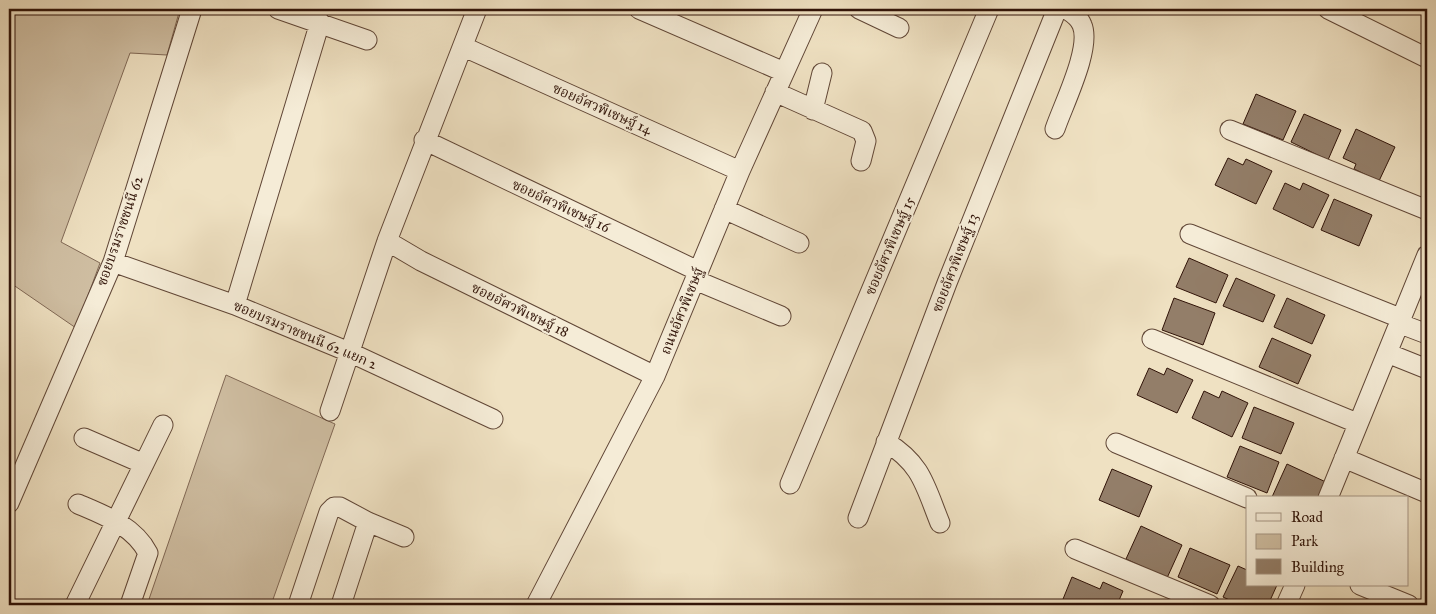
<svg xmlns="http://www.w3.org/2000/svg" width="1436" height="614" viewBox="0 0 1436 614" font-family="'IM FELL Great Primer','Noto Serif Thai',serif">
<rect width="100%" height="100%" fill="#efe1c2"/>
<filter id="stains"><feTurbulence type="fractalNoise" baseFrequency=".004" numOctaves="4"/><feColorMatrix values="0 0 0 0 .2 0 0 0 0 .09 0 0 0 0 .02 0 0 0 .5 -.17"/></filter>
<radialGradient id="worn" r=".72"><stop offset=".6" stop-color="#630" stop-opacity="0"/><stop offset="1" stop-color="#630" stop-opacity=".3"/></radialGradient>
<path fill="#cfbea2" stroke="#806855" d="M9 9H180L167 55 130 53 61 242 100 263 76 328 9 282Z
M226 375 335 424 271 605H147Z"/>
<path fill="#937e69" stroke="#301308" d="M1256 94 1296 111 1283 140 1243 124Z
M1304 114 1341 130 1328 160 1291 142Z
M1356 129 1395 147 1379 181 1354 169 1356 164 1343 158Z
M1228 158 1243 165 1246 159 1272 171 1256 204 1215 185Z
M1285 183 1300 190 1303 183 1329 195 1313 228 1273 209Z
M1334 199 1372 215 1359 246 1321 230Z
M1189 258 1228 275 1216 303 1176 287Z
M1236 278 1275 295 1263 322 1223 306Z
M1174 298 1215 313 1203 345 1162 330Z
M1287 298 1325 315 1312 344 1274 327Z
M1272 338 1311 355 1298 384 1259 367Z
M1149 368 1164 375 1167 368 1193 380 1177 413 1137 395Z
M1204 391 1219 398 1222 391 1248 403 1232 437 1192 418Z
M1254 407 1294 423 1281 454 1242 438Z
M1240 446 1279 462 1267 493 1227 477Z
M1287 464 1328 483 1322 498 1272 497Z
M1112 469 1152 486 1139 517 1099 500Z
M1141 526 1182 545 1167 578 1126 559Z
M1190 548 1230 565 1217 594 1178 577Z
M1238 566 1247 570V585H1277L1268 605H1240L1223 597Z
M1072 577 1100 589 1103 582 1123 591 1117 605 1061 604Z"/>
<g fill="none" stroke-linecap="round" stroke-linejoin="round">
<g stroke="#604636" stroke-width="21">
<path id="minor" d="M278 9 367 40
M639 9 784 72
M859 9 899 28
M1328 9 1427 58
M464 47 740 171
M775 92 862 131 866 141 861 161
M813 110 822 73
M1055 129C1063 105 1092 48 1082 25 1079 17 1072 13 1066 9
M1230 130 1427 210
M424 140 698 271
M724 209 799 243
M1190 234 1400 318
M387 241 421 261 655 376
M113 262 235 305 349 352 493 419
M695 280 781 316
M235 305 320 22
M1398 323 1427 334
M1152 339 1357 423
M1387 353 1427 369
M330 411 387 241 477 9
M84 438 144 464
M886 442C922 464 925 486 940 523
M1116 443 1247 498
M1344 458 1427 493
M790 484 989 9
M1328 498 1427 255
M9 503 113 262 192 9
M78 504C104 515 134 526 148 553L130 605
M858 518 947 283 1057 9
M1075 549 1210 605
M1360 585 1409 605
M75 605 163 425
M298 605 329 512 334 507H340L368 522 404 537
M341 605 368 522
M536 605 655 376 740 171 813 9
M1286 605 1295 585"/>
</g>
<use href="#minor" stroke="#f5ecd7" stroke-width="19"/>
</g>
<g text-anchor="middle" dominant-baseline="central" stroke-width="4" stroke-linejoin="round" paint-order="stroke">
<g font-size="14" fill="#301308" stroke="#f5ecd7">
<text transform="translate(602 109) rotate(24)">ซอยอัศวพิเชษฐ์ 14</text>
<text transform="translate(561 206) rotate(25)">ซอยอัศวพิเชษฐ์ 16</text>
<text transform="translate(120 231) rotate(-71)">ซอยบรมราชชนนี 62</text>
<text transform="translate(890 246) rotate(-67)">ซอยอัศวพิเชษฐ์ 15</text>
<text transform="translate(955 263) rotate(-69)">ซอยอัศวพิเชษฐ์ 13</text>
<text transform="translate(520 310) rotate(26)">ซอยอัศวพิเชษฐ์ 18</text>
<text transform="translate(682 311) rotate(-68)">ถนนอัศวพิเชษฐ์</text>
<text transform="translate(305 335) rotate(23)">ซอยบรมราชชนนี 62 แยก 2</text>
</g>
</g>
<rect width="1436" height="614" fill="none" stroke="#efe1c2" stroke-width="30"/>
<rect x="10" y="10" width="1416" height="594" fill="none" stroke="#301308" stroke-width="2.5"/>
<rect x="15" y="15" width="1406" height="584" fill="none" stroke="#301308"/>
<rect x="1246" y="496" width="162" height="90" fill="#f5ecd7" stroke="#a69584"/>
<rect x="1256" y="513" width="25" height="8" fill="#f5ecd7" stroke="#a69584"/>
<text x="1291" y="522" font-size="15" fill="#301308">Road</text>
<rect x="1256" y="534" width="25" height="15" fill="#cfbea2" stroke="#a69584"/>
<text x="1291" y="546" font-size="15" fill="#301308">Park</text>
<rect x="1256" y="559" width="25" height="15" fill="#937e69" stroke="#a69584"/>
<text x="1291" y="572" font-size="15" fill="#301308">Building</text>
<rect width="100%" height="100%" filter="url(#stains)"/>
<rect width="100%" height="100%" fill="url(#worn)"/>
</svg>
